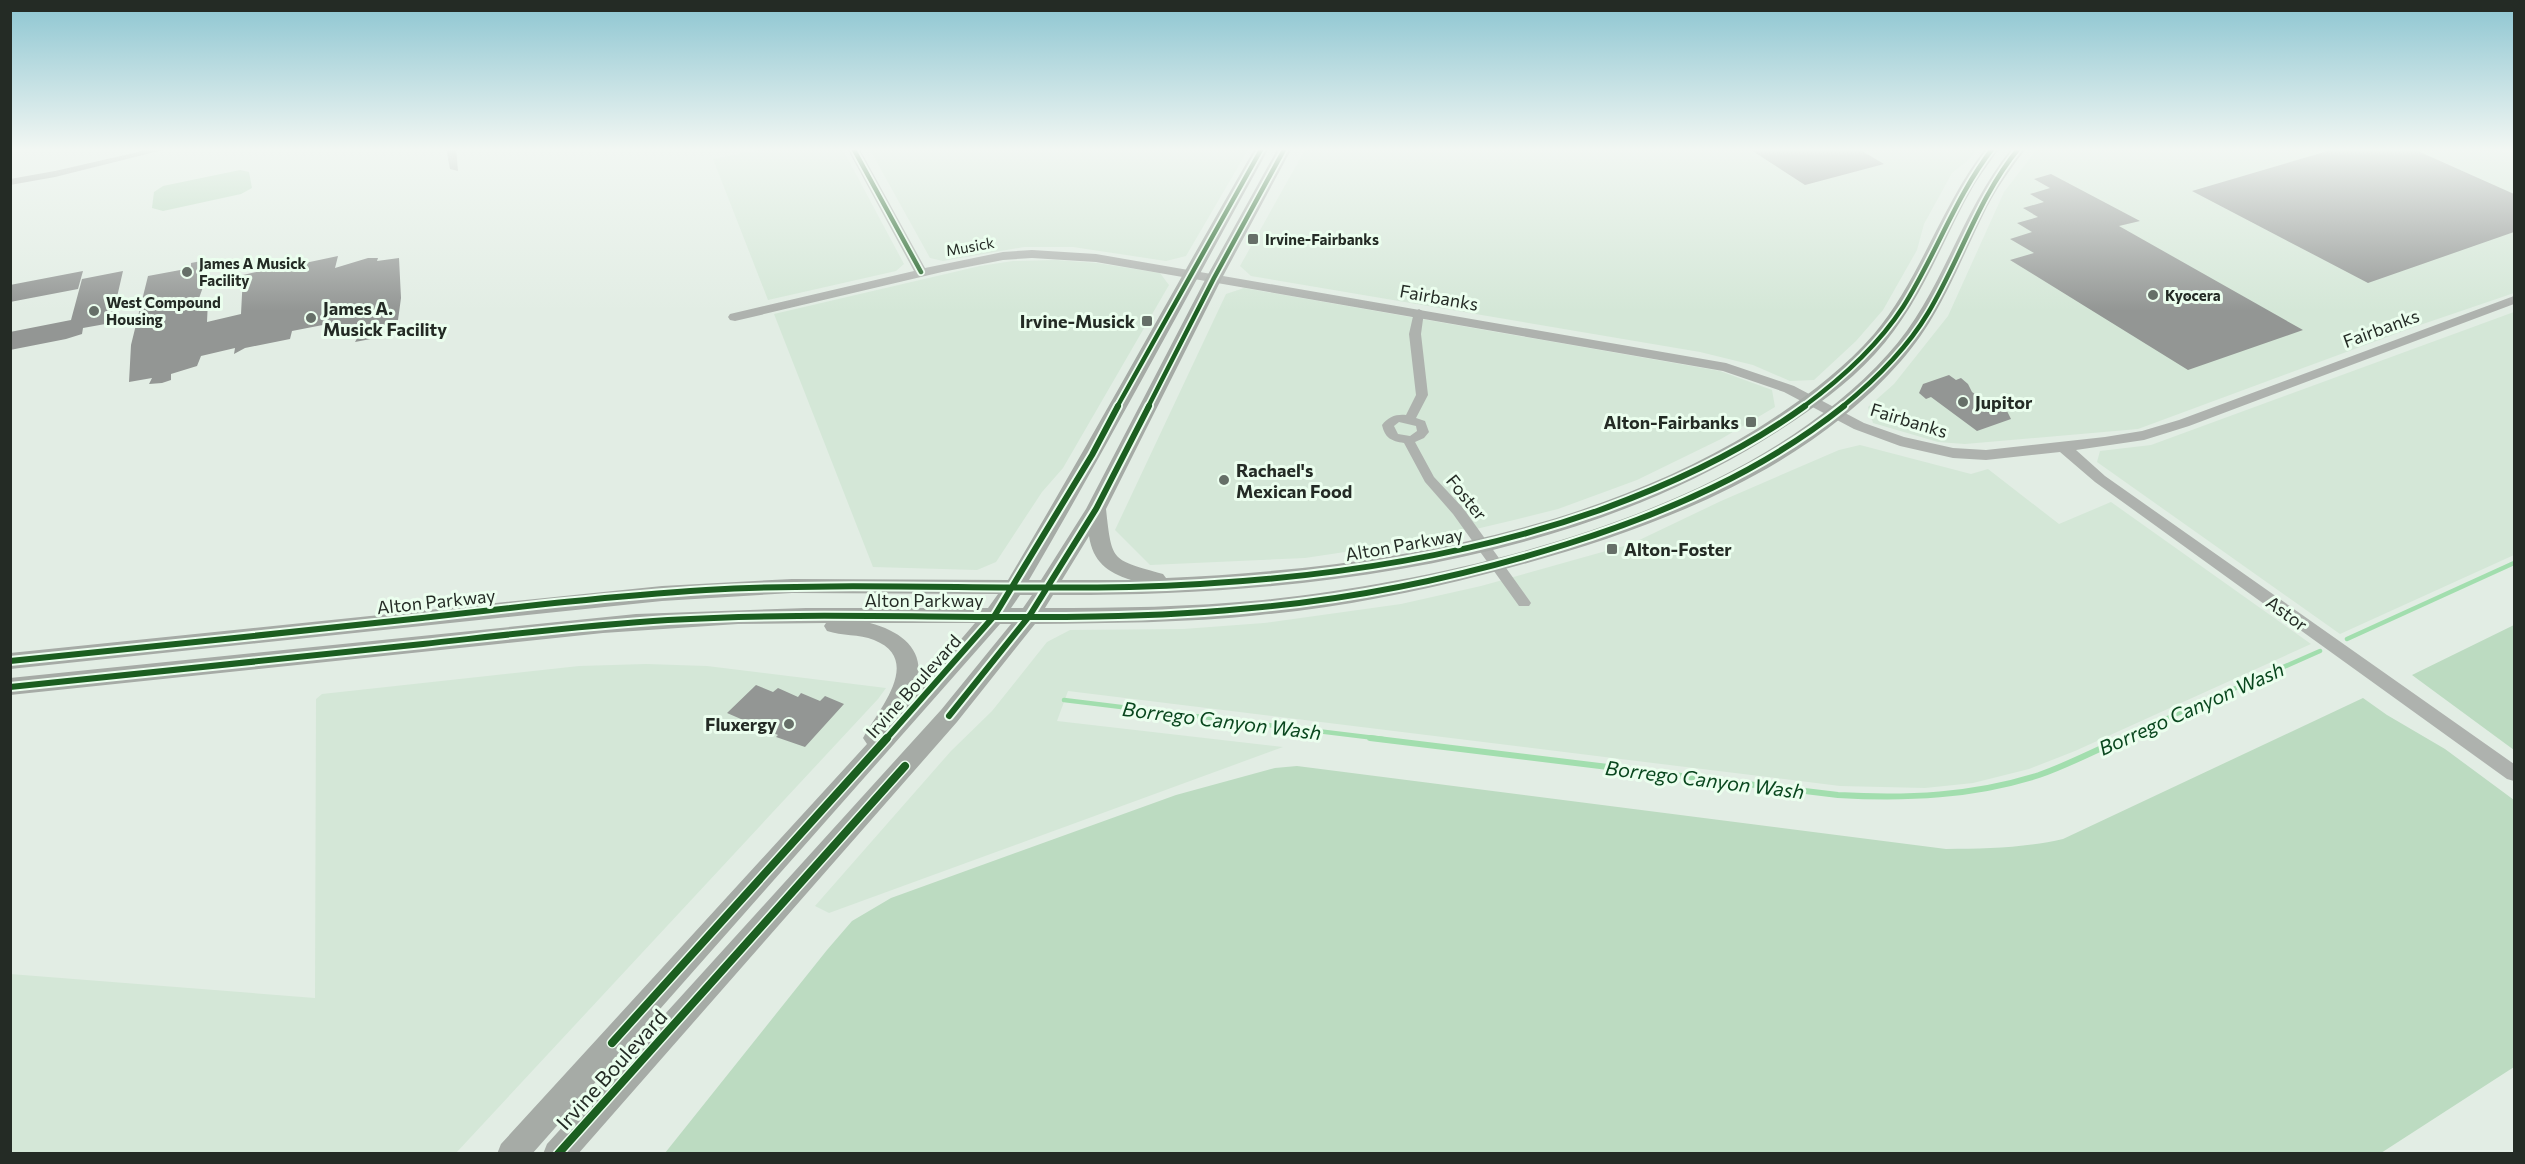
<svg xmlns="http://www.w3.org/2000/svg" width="2525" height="1164" viewBox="0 0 2525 1164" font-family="Commissioner,sans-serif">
<rect width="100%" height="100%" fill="#e2ede4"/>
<path fill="#d4e7d7" d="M769 148H842L904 264 896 271 768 300 713 159Z
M869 148H1249L1186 256 1166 261 1073 247H1024L943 261 930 258Z
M1306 148H1978L1967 161 1952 173 1924 224 1917 250 1883 310 1856 341 1814 380 1790 381 1753 365 1700 352 1251 276 1240 266Z
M2038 148H2514V293L2417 326 2138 429 1965 444 1938 442 1873 423 1868 407 1894 384 1948 316 2004 192Z
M1056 260 1097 263 1160 273 1169 285 1063 468 1042 492 996 562 977 570 873 567 774 314 980 266 1013 261Z
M1244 288 1720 371 1772 390 1775 407 1721 439 1637 480 1558 509 1514 520 1438 538 1305 558 1150 565 1115 530 1226 294Z
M2514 312V555L2340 634 2097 462 2100 451 2151 445Z
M1860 445 1971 474 1988 469 2059 524 2111 502 2311 644 2075 751 2029 769 1973 783 1925 788 1840 786 1068 691 1057 721 1283 747 829 913 815 906 951 751 992 711 1047 642 1070 630 1183 629 1264 623 1401 604 1481 586 1631 544 1721 501 1839 450Z
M646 664 707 666 886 688 878 699 456 1153H11L10 974 315 998 316 699 322 694 579 666Z"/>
<path fill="#bcdbc1" d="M240 170 249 172 252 188 241 194 163 211 152 208 154 192 163 186Z
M2514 625V750L2412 675Z
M2363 698 2387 715 2445 749 2514 800V1067L2381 1153H665L827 950 852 921 891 898 1176 795 1275 768 1297 766 1946 849C1986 849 2024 848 2063 839Z"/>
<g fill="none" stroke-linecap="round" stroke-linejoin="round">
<path stroke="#a2deae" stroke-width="4.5" d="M2347 639 2514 563
M1064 700 1383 739
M2120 739 2320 651"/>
<path stroke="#a2deae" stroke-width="6" d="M1370 738 1838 795C1907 799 1973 796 2039 775 2068 765 2096 750 2124 738"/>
</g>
<path fill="#939694" d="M1748 148H1857L1884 164 1805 185Z
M2338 148H2411L2514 194V232L2368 283 2192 191Z
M2051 174 2140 221 2119 226 2303 330 2188 370 2010 260 2034 253 2010 239 2032 232 2017 223 2038 217 2023 208 2044 202 2030 194 2050 188 2034 179Z
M338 256 335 268 368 258H378L377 261 399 258 401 298 398 320 377 330 381 337 355 342 360 333 333 337V323L292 331 290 339 245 348 234 354 235 348 201 356 197 366 171 374V380L162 383 149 384 152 378 129 382 131 345 148 276 191 268V263L206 260 203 287 198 301 208 300 207 322 241 314 243 275 261 271 262 268 286 263V267Z
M83 271 78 289 10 302V285Z
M123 271 111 323 83 328 82 334 66 339 10 350V332L71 320 82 279Z
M1949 375 1956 380 1961 378 1968 384 1972 392 1995 408 1999 406 2007 411 2011 419 1977 431 1931 397 1926 399 1919 393 1923 384Z
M756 685 773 692 778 688 798 697 801 693 820 701 825 696 844 704 805 747 776 737 778 735 727 713Z"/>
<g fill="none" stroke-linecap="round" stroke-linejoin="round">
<path fill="#aeb2ae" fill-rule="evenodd" d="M155 148H171L55 177 10 185V179L55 171Z
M446 148H456L458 171 450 169Z
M1419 309 1424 312 1421 334 1428 395 1416 418 1425 421 1429 432 1424 438 1415 442 1434 477 1463 508 1529 600 1531 603 1529 606H1519L1453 514 1425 482 1404 443C1391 441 1385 438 1382 425 1388 417 1396 414 1406 415L1416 395 1409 334 1414 312ZM1399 422 1416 426 1417 431 1410 436 1398 434 1394 426Z"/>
<path fill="#aeb2ae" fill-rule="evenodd" d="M847 148H859L925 268 1003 252 1032 250 1096 254 1726 363 1794 386 1864 423 1904 437 1953 448 1986 450 2105 437 2142 431 2179 420 2514 296V304L2189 426 2144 440 2076 450 2105 476 2514 764V781L2507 779 2095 482 2060 452 1986 460 1953 458 1900 446 1854 429 1784 392 1723 371 1096 262 1032 258 1003 260 942 272 735 321 730 320 728 317 730 314 914 271Z"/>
<path fill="#a6aba6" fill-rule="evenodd" d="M1255 148H1269C1189 292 1112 438 1029 580H1041L1086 509 1206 278 1278 148H1292L1222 278 1106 509C1112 564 1112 559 1163 574L1166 578C1368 569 1579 537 1755 430 1798 403 1840 373 1874 334 1921 278 1941 205 1986 148H2000C1991 160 1982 172 1974 185 1941 242 1921 304 1875 354 1843 389 1804 415 1764 440 1560 567 1290 596 1053 595L1045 608C1118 608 1191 607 1263 600 1467 578 1747 511 1888 354 1943 294 1960 211 2012 148H2026C2012 167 1998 186 1987 207 1960 260 1941 316 1901 361 1797 480 1634 536 1486 574 1412 593 1336 608 1260 615 1185 623 1110 623 1035 624L957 722 578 1154H543L547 1144 941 710 1011 624H1000L532 1154H497L501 1144 867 744 863 738C878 710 924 660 874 640 859 634 842 636 827 631L824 626 826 623 738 624 603 633 10 695V678L636 614 806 608H988L998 594 792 593 662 601 10 669V653L662 586 792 579 1008 580C1093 437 1172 292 1255 148ZM1089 536C1093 562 1107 572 1131 580H1062ZM1020 595H1032L1023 608H1011ZM870 623H975L913 695C930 655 907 633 870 623Z"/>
<g stroke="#ebfeee" stroke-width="8">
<path id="cycleway-far2" d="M853 148 921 272
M1117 407 1262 148
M1148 407 1214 278 1285 148
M1803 407C1841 379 1877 347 1903 307 1936 255 1955 197 1993 148
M1842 407C1875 380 1906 350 1928 313 1961 258 1978 198 2019 148"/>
</g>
<g stroke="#ebfeee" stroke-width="10">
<path id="cycleway-far1" d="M10 661C147 647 285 633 422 618 517 607 611 596 706 590 847 582 988 590 1130 587 1288 583 1450 563 1600 510 1672 484 1743 451 1805 406
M10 687C148 673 286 659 423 644 505 635 586 625 668 620 865 608 1065 628 1262 607 1365 597 1468 575 1567 544 1666 513 1763 471 1844 406
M949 716 1030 615 1096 509 1149 406
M886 739 995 615 1092 455 1118 406"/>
</g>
<g stroke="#ebfeee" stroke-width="11">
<path id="cycleway" d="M612 1043 887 738
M558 1154 905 766"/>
</g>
<use href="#cycleway-far2" stroke="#1b5e20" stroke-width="4.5"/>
<use href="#cycleway-far1" stroke="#1b5e20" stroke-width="6"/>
<use href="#cycleway" stroke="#1b5e20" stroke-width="8"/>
</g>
<linearGradient id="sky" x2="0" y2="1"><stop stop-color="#8cc5d1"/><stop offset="0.48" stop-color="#f2f7f3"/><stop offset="1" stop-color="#f2f7f3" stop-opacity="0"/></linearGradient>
<rect width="2525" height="311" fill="url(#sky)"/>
<g fill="#666f68" stroke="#ebfeee" stroke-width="2">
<rect x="1247" y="233" width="12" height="12" rx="3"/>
<circle cx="187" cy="272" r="6"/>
<circle cx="2153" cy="295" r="6"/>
<circle cx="94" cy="311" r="6"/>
<circle cx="311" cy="318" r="6"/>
<rect x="1141" y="315" width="12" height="12" rx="3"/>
<circle cx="1963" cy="402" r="6"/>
<rect x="1745" y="416" width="12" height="12" rx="3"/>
<circle cx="1224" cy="480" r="6"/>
<rect x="1606" y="543" width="12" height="12" rx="3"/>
<circle cx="789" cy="724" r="6"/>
</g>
<g text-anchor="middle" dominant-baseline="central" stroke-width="6" stroke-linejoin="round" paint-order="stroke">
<g font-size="15" font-weight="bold" fill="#242b25" stroke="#ebfeee" text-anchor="start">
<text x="1265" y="239">Irvine-Fairbanks</text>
<text x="199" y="263">James A Musick<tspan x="199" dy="17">Facility</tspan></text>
<text x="2165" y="295">Kyocera</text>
<text x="106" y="302">West Compound<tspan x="106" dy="17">Housing</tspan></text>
</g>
<g font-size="15" fill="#242b25" stroke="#ebfeee">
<text transform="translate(970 246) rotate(-10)">Musick</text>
</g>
<g font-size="18" fill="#242b25" stroke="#ebfeee">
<text transform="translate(1439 297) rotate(10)">Fairbanks</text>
<text transform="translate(2381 328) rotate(-20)">Fairbanks</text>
<text transform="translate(1909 420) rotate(17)">Fairbanks</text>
<text transform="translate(1467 497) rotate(51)">Foster</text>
<text transform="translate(1404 544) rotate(-10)">Alton Parkway</text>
<text x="924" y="600">Alton Parkway</text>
<text transform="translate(436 601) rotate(-6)">Alton Parkway</text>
<text transform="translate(2287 613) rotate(36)">Astor</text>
<text transform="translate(913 686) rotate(-48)">Irvine Boulevard</text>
</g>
<g font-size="18" font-weight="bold" fill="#242b25" stroke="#ebfeee" text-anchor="start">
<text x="323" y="308">James A.<tspan x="323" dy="21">Musick Facility</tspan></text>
<text x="1135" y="321" text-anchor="end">Irvine-Musick</text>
<text x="1975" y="402">Jupitor</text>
<text x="1739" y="422" text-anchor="end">Alton-Fairbanks</text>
<text x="1236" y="470">Rachael's<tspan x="1236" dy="21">Mexican Food</tspan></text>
<text x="1624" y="549">Alton-Foster</text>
<text x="777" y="724" text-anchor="end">Fluxergy</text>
</g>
<g font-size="20" font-style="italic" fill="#09471e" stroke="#ebfeee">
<text transform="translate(2191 708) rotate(-24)">Borrego Canyon Wash</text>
<text transform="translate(1222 720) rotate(7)">Borrego Canyon Wash</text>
<text transform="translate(1705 779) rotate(7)">Borrego Canyon Wash</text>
</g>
<g font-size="21" fill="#242b25" stroke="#ebfeee">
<text transform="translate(611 1069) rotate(-48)">Irvine Boulevard</text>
</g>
</g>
<rect width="2525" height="1164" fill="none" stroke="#242b25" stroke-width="24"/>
</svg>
